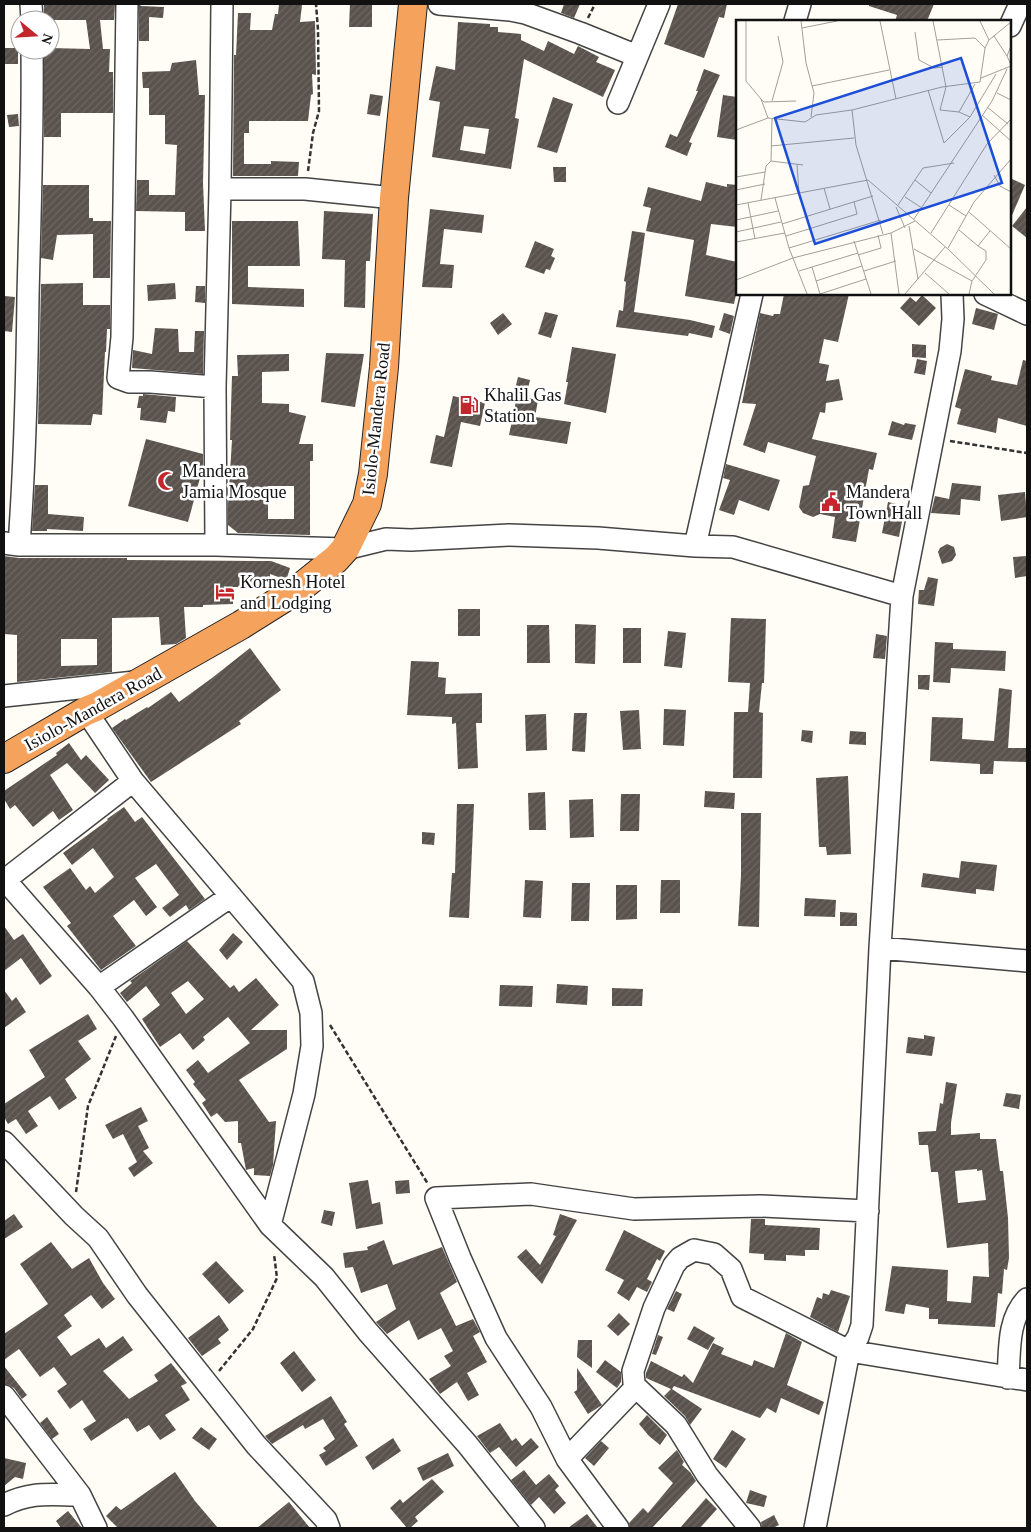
<svg xmlns="http://www.w3.org/2000/svg" width="1031" height="1532" viewBox="0 0 1031 1532" font-family="'Times New Roman',serif">
<defs>
<pattern id="building-hatch" width="6" height="6" patternUnits="userSpaceOnUse" patternTransform="scale(1.25)"><rect width="6" height="6" fill="#5a524d"/><path d="M-1 1l2-2M0 6l6-6M5 7l2-2" fill="none" stroke="#6d6662"/></pattern>
</defs>
<rect width="100%" height="100%" fill="#fffdf5"/>
<path fill="url(#building-hatch)" fill-rule="evenodd" d="M44 4H115L114 20H100L103 49H110L109 72H113V113H61V137H44V50H50V48L90 49 86 20H44Z
M139 4 141 6 164 7 163 18 149 17V41H139Z
M279 4 302 5 300 22 315 21 316 75 312 74 313 94 311 95 308 121H249V133H244V164H271V161L299 162 298 176H233L234 55H236L238 13H251L250 30H272L275 14H278Z
M350 4H372V27H349Z
M564 4H580L574 18 561 13Z
M678 4H727L724 18 719 17 704 58 664 44Z
M869 4H934L927 21H895L897 15 869 6Z
M458 22 490 24V27H498V32L521 34V40L544 51 548 41 574 54 578 46 599 57 596 62 615 70 603 97 524 59 515 118 519 119 511 169 432 157 440 102 429 100 436 66 455 70ZM464 126 489 129 485 154 460 150Z
M4 48H18V64H4Z
M196 60 199 95H205L203 183 205 231H185V212L136 211 137 180H149V195H175L177 145 165 144V115H149V88H143L142 72 170 71 172 63Z
M704 69 720 75 689 142 692 143 687 156 665 147 670 134 677 137 698 91H696Z
M370 94 383 96 380 116 367 114Z
M723 95 737 97V140L717 137Z
M553 97 573 104 557 153 537 147Z
M18 114 19 126 9 127 7 115Z
M553 167H566V182H554Z
M1010 178 1025 185 1010 220Z
M706 182 727 187V184L737 185V227L711 224 706 255 737 262V290L734 304 685 296 694 240 646 231 651 208 643 206 648 187 701 201Z
M43 185H89V218H93V221H111L110 278H93V234L57 235 53 260 41 258Z
M1027 207V238L1012 226Z
M430 209 484 215 482 233 444 229 440 264 454 265 452 288 422 287Z
M324 211 373 214 370 261H366L365 308 344 307 345 260 322 259Z
M232 221H298L300 266H248V287L304 289V307L232 304Z
M632 231 645 233 634 312 690 320 715 326 712 338 689 333 688 336 616 327 619 310 623 311 626 282 624 281Z
M535 241 554 249 551 256 555 258 550 270 546 269 544 274 525 267Z
M83 283V305H110V329H107L106 352H105L102 415 93 414 91 425 38 424 41 284Z
M175 283 176 299 148 301 147 285Z
M196 286H205V303L195 302Z
M784 294H849L838 342 824 339 819 363 829 365 826 381 839 379 843 400 826 403 825 413 820 412 812 439 877 453 873 470 869 469 856 542 832 538 835 517 820 514 813 517 803 513 799 507 803 486 809 485 816 456 768 442 765 453 743 445 756 404 742 403 760 313 773 316 774 314H780Z
M922 295 936 308 919 326 900 308 910 297 916 302Z
M4 296 15 297 12 332 4 331Z
M976 308 998 314 994 330 972 324Z
M545 312 558 315 551 338 538 334Z
M503 313 512 324 498 335 490 323Z
M724 313 734 316 730 334 719 330Z
M155 328 178 329 179 352H194L195 331H204L203 374 132 368 133 350 152 354Z
M912 344 926 345V358L912 357Z
M572 347 616 354 606 413 564 404 568 382H566Z
M326 353 364 354 355 407 321 402Z
M289 354V371L262 372V403L289 404V412L306 416 299 444H313V461H310V535L238 533 228 525V505L232 440H230L232 376H238L237 355ZM268 486H294V519H268Z
M917 359 927 361 925 375 914 373Z
M1023 360 1027 361V426L998 418 996 433 957 424 961 409 955 407 965 369 992 376 991 380 1017 385Z
M518 377 530 380 526 397 514 393Z
M143 394 176 397 175 412 168 411 166 423 140 420 141 408H137L139 396H143Z
M453 396 485 403 480 426 461 422 452 467 430 463 436 435 444 437Z
M517 396 538 400 535 417 571 422 567 444 509 435Z
M892 421 904 425 905 423 916 425 912 440 888 435Z
M146 439 203 454V467L188 522 128 506Z
M726 464 780 480 769 511 739 500 734 515 719 510 730 480 723 478Z
M952 483 981 486 980 501 961 499 960 515 931 513 935 496 949 499Z
M35 485H48V514L84 517 83 531 47 529V531H32Z
M1025 492 1027 517 1001 521 998 495Z
M888 502 905 506 899 537 882 533Z
M947 544 954 547 956 555 952 561 942 564 938 552 940 548Z
M4 556 19 558H127V560L271 561 290 568 287 578 284 579 270 574V587H233V604L203 605V607H184L186 638 176 644 161 645 159 617 112 618V672L17 682V635L4 634ZM61 639H97V665L61 666Z
M1027 556V576L1015 578 1013 557Z
M928 577 938 579 934 606 918 604 919 590H924Z
M458 609H480V636H458Z
M731 618 766 619 764 683H762L759 712 763 713 762 778H733L734 712H748L750 683 728 682Z
M575 624 596 625 595 664 575 663Z
M527 625H549L550 663H527Z
M623 628H641V663H623Z
M668 631 686 633 682 668 664 666Z
M876 634 887 636 885 659 873 658Z
M935 642 953 643V649L1006 651 1005 671 951 668 950 683 933 682Z
M250 648 281 690 239 721 241 724 151 782 112 728 125 719 126 720 147 707 148 708 171 692 179 702 212 678Z
M411 661 439 662 438 677 446 678 445 694 482 693V723H476L478 768 458 769 456 723 452 724V717L407 715Z
M918 675H930L929 690 918 689Z
M999 688 1012 690 1008 748H1027V762L994 761 993 774H980V764L930 761 932 717 963 718 962 739 994 741Z
M664 709 686 710 684 746 663 745Z
M639 710 641 749 623 750 620 711Z
M574 713H587L585 752 572 751Z
M546 714 547 750 526 751 525 715Z
M802 730 813 731 812 743 801 741Z
M850 731 866 732V745L849 744Z
M69 743 81 760 86 755 109 780 95 793 67 763 50 775 73 810 59 820 53 811 33 827 15 805 10 809 4 799V791L57 755 56 753Z
M848 776 851 854 827 855 826 847H819L816 778Z
M705 791 735 793 734 809 704 807Z
M545 792 546 830H529L528 793Z
M621 794H640L639 831H620Z
M593 799 594 837 570 838 569 800Z
M457 804H474L469 918 449 917 452 873H455Z
M124 807 135 822 142 817 205 899 189 910 186 905 170 917 162 908 179 895 156 864 135 878 157 907 146 916 134 900 113 916 136 946 101 970 67 926 71 923 43 887 70 868 86 890 90 886 95 893 114 877 93 848 72 865 63 853 108 820 107 819Z
M741 813H761L759 927 738 926 741 876Z
M422 832 435 833 434 845 422 844Z
M961 861 997 865 994 891 976 889V894L921 887 923 873 959 878Z
M525 880 543 881 541 918 523 917Z
M661 880H680V913H660Z
M572 883H590L589 921H571Z
M616 885H637V919L616 920Z
M805 898 836 900 835 917 804 916Z
M840 912 857 913V926H840Z
M4 926 14 940 23 934 52 976 40 985 21 958 4 971Z
M233 933 243 942 227 960 219 950Z
M187 941 230 988 234 985 239 992 256 978 279 1005 251 1030H287V1049L239 1080 269 1122 276 1121 273 1165 270 1176 254 1175V1168L246 1170 241 1143H238V1121L225 1122 217 1113 211 1117 202 1103 206 1100 193 1084 195 1082 186 1070 198 1060 208 1073 250 1043 228 1017 203 1037 205 1040 193 1050 180 1033 160 1047 142 1019 160 1005 146 986 127 1002 120 993 132 983 130 981ZM188 981 204 999 186 1014 171 993Z
M557 984 588 986 587 1005 556 1003Z
M500 985 533 986 532 1007 499 1006Z
M612 988 643 989 642 1006H612Z
M4 990 12 1001 16 997 26 1012 4 1028Z
M88 1014 97 1029 78 1041 91 1059 65 1079 77 1098 59 1110 50 1096 28 1111 38 1126 26 1134 16 1119 8 1124 4 1117V1104L45 1077 29 1050Z
M924 1035 935 1037 932 1056 906 1053 908 1037 924 1039Z
M946 1082 957 1084 951 1123V1135L980 1133V1139H996L1000 1171H1003L1008 1218 1009 1258 1007 1270 1004 1269 1002 1294 998 1293 995 1327 938 1324V1319H929V1308L906 1304 904 1314 885 1311 892 1266 948 1270 947 1301 971 1303 973 1276 989 1277 988 1243 947 1248 938 1172H931L928 1145H919L918 1132 936 1131 940 1103 943 1104ZM977 1169V1171L982 1170 986 1200 958 1203 955 1171Z
M1006 1093 1021 1095 1019 1109 1003 1106Z
M141 1107 148 1121 138 1126 149 1148 143 1151 153 1163 134 1177 128 1168 137 1162 123 1134 113 1139 105 1125Z
M368 1180 372 1204 380 1202 383 1224 356 1229 349 1183Z
M409 1180 410 1193 396 1194 395 1181Z
M324 1210 335 1212 332 1226 321 1223Z
M14 1214 23 1227 4 1239V1221Z
M560 1214 577 1220 542 1284 517 1257 526 1249 540 1265 556 1236 553 1235Z
M751 1219H765V1225L820 1228 819 1250H805V1256L786 1255V1261L764 1260V1254L749 1253Z
M624 1230 665 1251 660 1261 657 1259 647 1279 652 1282 647 1292 637 1287 629 1301 617 1293 624 1280 605 1270Z
M384 1240 393 1265 442 1247 457 1282 440 1293 456 1326 473 1319 480 1332 473 1336 487 1362 467 1373 479 1395 468 1401 457 1382 440 1394 429 1379 451 1366 444 1356 453 1351 441 1328 418 1340 409 1320 387 1334 376 1322 396 1309 387 1284 361 1293 353 1267 345 1268 343 1253 368 1250 367 1247Z
M51 1242 72 1269 89 1258 103 1283 115 1299 102 1309 91 1295 64 1315 72 1326 57 1337 71 1356 99 1338 106 1348 123 1336 133 1350 103 1371 129 1399 158 1381 154 1375 171 1363 187 1383 181 1386 190 1400 165 1415 176 1430 160 1440 149 1425 137 1432 128 1418 126 1419V1418L91 1441 83 1429 96 1421 82 1400 70 1409 57 1391 67 1384 54 1367 40 1377 19 1349 4 1360V1334L48 1304 20 1264Z
M216 1261 244 1291 229 1304 202 1274Z
M831 1290 850 1296 838 1332 810 1317 817 1297 822 1299 823 1293 829 1295Z
M676 1291 682 1294 674 1312 667 1309Z
M619 1313 630 1324 618 1336 607 1326Z
M219 1315 229 1330 218 1339 221 1343 202 1356 188 1338Z
M694 1326 715 1338 708 1350 687 1339Z
M786 1333 802 1342 787 1385 824 1402 819 1415 781 1398 776 1413 767 1408 760 1418 674 1386 672 1389 702 1409 690 1425 685 1416 664 1396 671 1389 646 1378V1373L651 1361 682 1377 684 1374 693 1383 713 1343 724 1348 721 1354 752 1366 754 1360 774 1368Z
M658 1335 663 1337 656 1355 652 1354Z
M578 1340H592V1368L577 1357Z
M294 1351 316 1380 302 1392 280 1363Z
M605 1360 621 1372V1382L617 1388 596 1372Z
M4 1366 27 1395 22 1399 14 1388 9 1385 4 1384Z
M577 1368 602 1405 588 1414 574 1392 577 1390Z
M331 1396 347 1422 344 1424 358 1446 326 1466 319 1455 326 1451 323 1448 335 1439 323 1419 305 1429 303 1425 272 1444 265 1436Z
M647 1415 667 1435 660 1445 649 1436 639 1424Z
M47 1417 59 1434 52 1439 40 1423Z
M500 1423 512 1441 516 1438 522 1446 531 1438 539 1447 516 1467 499 1447 490 1453 477 1436Z
M201 1427 217 1439 209 1450 192 1438Z
M732 1430 746 1439 726 1468 713 1459Z
M393 1438 401 1451 373 1470 365 1457Z
M601 1441 609 1448 594 1466 585 1458Z
M677 1450 684 1462 682 1465 690 1472 696 1481 652 1528H630L629 1523 643 1508 648 1513 673 1483 658 1468Z
M448 1453 454 1466 423 1481 417 1468Z
M4 1458 26 1463 23 1479 15 1477 4 1486Z
M524 1470 536 1485 549 1474 559 1486 555 1490 566 1503 554 1514 539 1497 531 1505 511 1480Z
M175 1472 195 1501 218 1528H118L106 1516 116 1506 121 1510Z
M432 1479 444 1492 415 1517 418 1521 410 1528H407L390 1508 400 1499 403 1503Z
M750 1490 767 1496 764 1507 746 1503Z
M706 1498 717 1509 700 1528H680Z
M289 1502 310 1528H257Z
M68 1511 82 1528H61L56 1521Z
M587 1514 598 1528H568Z
M774 1515 779 1525 773 1528H762L761 1522Z"/>
<g fill="none" stroke-linecap="round" stroke-linejoin="round">
<g stroke="#444" stroke-width="24">
<path id="minor" d="M31 4 32 20
M127 4 122 337 118 378 129 382H150L215 387
M439 4 510 10 525 13 580 33 637 56
M795 21 800 4
M1010 26 1020 4
M618 103 659 4
M220 189H305L394 198
M985 294 1027 314
M4 543 19 545H216L345 549 386 539 411 540 509 535 598 538 695 546 733 547 902 596
M19 545C25 462 27 379 28 296 30 214 33 132 32 50
M216 545 215 387 220 189 222 4
M695 546 752 294
M4 696 135 682
M86 711 133 781 303 981 311 1013 312 1046 304 1094 270 1225
M4 879 99 987 123 1018 270 1225 324 1277 368 1332 467 1444 534 1528
M5 880 133 781
M880 948 1027 961
M99 987 231 896
M4 1142 74 1216 98 1238 137 1295 256 1445 326 1520 329 1528
M1008 1378C1010 1350 1007 1320 1027 1299
M636 1387 676 1425 707 1475 750 1528
M4 1396 80 1495 96 1528
M567 1459 636 1387 634 1383 633 1371 654 1308 674 1265 680 1258 694 1250 714 1254 731 1269 742 1297 849 1351 1027 1380
M4 1505C32 1491 50 1495 80 1495
M618 1528 567 1459 541 1407 496 1338 460 1258 436 1198 531 1194 634 1209 760 1206 868 1211
M815 1528 849 1351 858 1337 862 1325 880 948 902 596 950 351 953 319 952 294"/>
</g>
<g stroke="#222" stroke-width="30">
<path id="highway" d="M4 759 86 711 98 706 241 625 300 588 336 559 345 549 367 504 373 474 384 367 394 198 413 4"/>
</g>
<path stroke="#333" stroke-width="2.5" stroke-dasharray="5 2.5" stroke-linecap="butt" d="M588 18 595 4
M308 171 313 133 319 111 318 30 316 4
M950 441 1027 453
M330 1025 428 1184
M76 1192 88 1106 116 1036
M219 1371 253 1329 277 1278 274 1254"/>
<use href="#minor" stroke="#fff" stroke-width="21"/>
<use href="#highway" stroke="#f5a25d" stroke-width="28"/>
</g>
<defs>
<g id="fuel-bare" transform="scale(1.5)"><path d="M-5.5-6h7V0h2V4h1.3V-2.5L3-4.5l.8-.8L6-3V5H2.5V1h-1V6h-7ZM-4.2-4.7v3.2H.2V-4.7Z" fill="#c4262e" stroke="#fff" stroke-width="2.5" paint-order="stroke"/></g>
<g id="mosque-bare" transform="scale(1.5)"><path d="M3.5-4.9A6 6 0 1 0 3.5 4.9A5 5 0 1 1 3.5-4.9Z" fill="#c4262e" stroke="#fff" stroke-width="2.5" paint-order="stroke"/></g>
<g id="civic-bare" transform="scale(1.5)"><path d="M-.6-6.5H3V-4.5H.6V-3L4-1V1h2V6H-6V1h2V-1L-.6-3ZM-1.2 2.5V6h2.4V2.5Z" fill="#c4262e" stroke="#fff" stroke-width="2.5" paint-order="stroke"/></g>
<g id="hotel-bare" transform="scale(1.5)"><path d="M-6-4.5h1.5V1H6V5H4.5V3h-9V5H-6ZM-4 0a1.8 1.8 0 1 1 3.6 0ZM.5 0V-2.5h3Q6-2.5 6 0Z" fill="#c4262e" stroke="#fff" stroke-width="2.5" paint-order="stroke"/></g>
</defs>
<g fill-rule="evenodd">
<use href="#fuel-bare" x="469" y="405"/>
<use href="#mosque-bare" x="167" y="481"/>
<use href="#civic-bare" x="831" y="502"/>
<use href="#hotel-bare" x="225" y="592"/>
</g>
<g text-anchor="middle" dominant-baseline="central" stroke-width="5" stroke-linejoin="round" paint-order="stroke">
<g font-size="18" fill="#111" stroke="#fff" text-anchor="start">
<text x="484" y="395">Khalil Gas<tspan x="484" dy="21">Station</tspan></text>
<text x="182" y="471">Mandera<tspan x="182" dy="21">Jamia Mosque</tspan></text>
<text x="846" y="492">Mandera<tspan x="846" dy="21">Town Hall</tspan></text>
<text x="240" y="582">Kornesh Hotel<tspan x="240" dy="21">and Lodging</tspan></text>
</g>
<g font-size="18" fill="#111" stroke="#fff">
<text transform="translate(376 419) rotate(-84)">Isiolo-Mandera Road</text>
<text transform="translate(93 709) rotate(-29)">Isiolo-Mandera Road</text>
</g>
</g>
<g transform="translate(736 20)">
<rect width="275" height="275" fill="#fffdf5"/>
<path fill="none" stroke="#a09f9a" stroke-width="1" d="M10 1V61L25 79 32 98M65 1 70 43 78 73 75 97M144 1 160 79M197 1 210 67 204 90 223 92 234 97M244 1 253 20M66 8 101 1M179 12 183 40 198 48 207 47M258 16 271 36M275 26 271 36 275 45M249 28 253 20 275 2M245 58 275 46M76 66 153 50M192 70 208 123 234 97 260 54M261 73 275 80M25 79 28 82 60 81M36 81 47 42 42 16M251 87 272 104M116 90 120 125 147 214M223 92 239 64M246 95 275 121M0 110 32 98 69 102 80 95 116 90 206 67 244 62 249 28 239 18 201 20M35 126 118 118M35 141 67 145M61 144 63 173M258 155 264 166 275 172M0 157 29 152M179 160 195 173M88 168 94 189M0 170 29 164M169 177 186 188M39 178 53 228 71 274M25 180 30 146 35 141 36 99M12 183 19 219M0 185 132 160 212 229 258 274M162 185 187 148 218 143M213 185 230 196M160 187 169 208M233 192 275 229M178 199 256 81 271 49M0 200 42 191M46 204 137 176M173 206 182 259M223 210 242 226 254 211M0 212 45 202M155 213 163 274M195 213 251 124 275 99M50 216 121 194 118 182M118 221 135 274M0 222 49 213M53 228 145 200M212 228 238 182 275 139M178 229 236 261M122 235 145 228 142 215M76 247 84 274M63 251 122 233M128 251 160 241M189 253 213 274M0 260 57 238 155 213 179 201M80 261 126 246M84 274 130 259M169 274 209 227M233 274 236 261 250 240V231L242 226"/>
<path fill="#1d4ed8" fill-opacity="0.15" stroke="#1d4ed8" stroke-width="2.5" d="M225 38 266 163 79 224 39 98Z"/>
<rect width="275" height="275" fill="none" stroke="#111" stroke-width="2.5"/>
</g>
<rect width="1031" height="1532" fill="none" stroke="#111111" stroke-width="10"/>
<g transform="translate(35 35) rotate(108)"><circle r="24" fill="#ffffff" stroke="#a0a0a0"/>
<path d="M0-4L9 19L0 12L-9 19Z" fill="#c4262e"/>
<text y="-8" font-size="14" font-weight="bold" text-anchor="middle" fill="#111111">N</text>
</g>
</svg>
